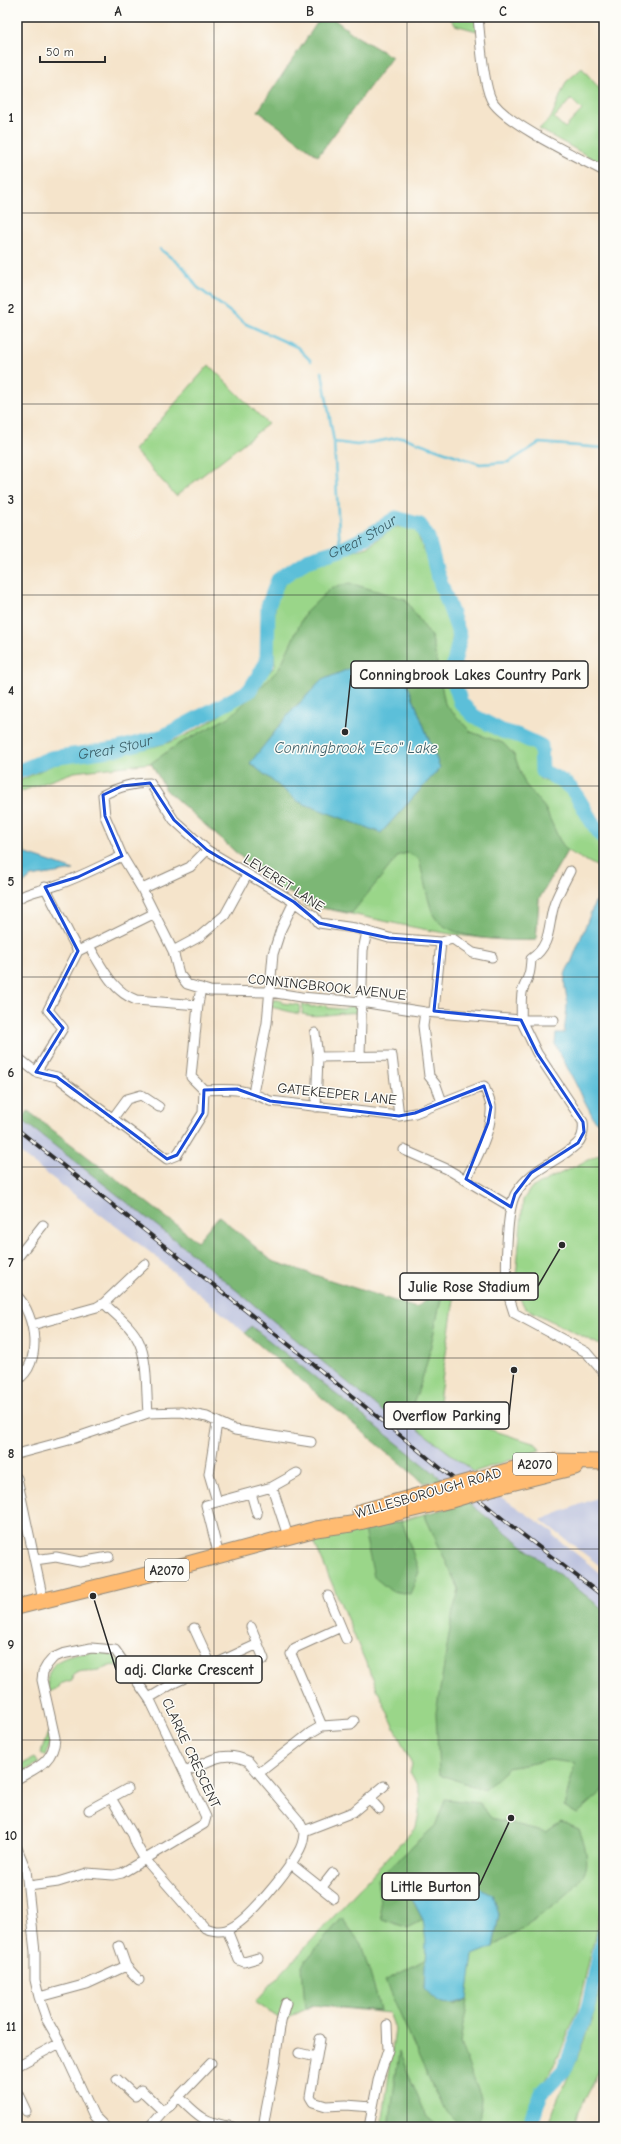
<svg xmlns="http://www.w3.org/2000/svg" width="621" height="2144" viewBox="0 0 621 2144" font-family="'Comic Neue',sans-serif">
<rect width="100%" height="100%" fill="#fdfcf7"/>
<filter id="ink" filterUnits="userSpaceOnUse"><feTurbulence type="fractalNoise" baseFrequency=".025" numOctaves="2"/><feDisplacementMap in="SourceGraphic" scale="8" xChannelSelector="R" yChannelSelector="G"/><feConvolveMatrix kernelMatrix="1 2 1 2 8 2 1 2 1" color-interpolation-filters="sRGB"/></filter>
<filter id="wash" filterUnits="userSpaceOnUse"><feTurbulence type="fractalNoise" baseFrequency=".012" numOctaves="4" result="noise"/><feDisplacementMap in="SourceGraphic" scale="16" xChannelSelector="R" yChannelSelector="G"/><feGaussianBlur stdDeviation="0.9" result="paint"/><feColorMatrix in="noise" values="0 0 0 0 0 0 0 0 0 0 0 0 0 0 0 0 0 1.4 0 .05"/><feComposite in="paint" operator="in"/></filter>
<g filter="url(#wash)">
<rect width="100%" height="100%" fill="#f5e4cb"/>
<path fill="#bdc3de" d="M17 1116 189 1251 399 1425 405 1419 474 1472 443 1480 251 1326 245 1333 151 1253 17 1151Z
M497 1494 553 1532 555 1537 604 1576V1612L469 1503Z
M604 1495V1569L541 1520Z"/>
<path fill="#9ad689" stroke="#62805a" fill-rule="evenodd" d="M449 17H476L477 31 455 25Z
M582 68 604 94V165L539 129 551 118 566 82ZM571 99 582 110 565 128 554 118Z
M209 365 268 424 176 496 134 450Z
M394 527H415L453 630 448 682 456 705 468 716 508 737 524 741 533 747 538 756 537 774 541 780 564 786C573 799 590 839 604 843V870L567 851 539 899 536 940C459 943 381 918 305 905L298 896 275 887 166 790 151 763 74 772 17 793V782C34 774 52 764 70 759 101 751 136 753 167 743 209 728 245 698 275 666L273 632 276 600 287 579 303 566 368 547Z
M17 828 24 848 31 877 17 889Z
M273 1000H280L282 1003 300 1005 299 1014 271 1007Z
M303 1003C309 1009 319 1006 326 1005L328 1008 344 1009 349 1006 358 1007V1013C340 1011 320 1019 302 1014Z
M604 1152V1347L525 1308 515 1289 523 1200 531 1188Z
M442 1295 454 1299 438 1408 460 1420 536 1444 540 1450 474 1472 405 1419C425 1380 432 1336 442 1295Z
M424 1514 604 1612V1897L577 2013 556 2062 534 2096 526 2127H382L395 2028 389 2013 313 2005 283 2021 255 2002 416 1827C421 1805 423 1792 410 1772L412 1765 381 1698 312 1537 402 1521Z
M101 1651 115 1656 120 1666C107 1664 109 1668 98 1670 89 1672 81 1669 73 1675L72 1680 60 1684 58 1688 49 1692C40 1657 74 1654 101 1651Z
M48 1732 51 1741 46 1756 41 1753Z
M34 1758 39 1763 17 1775V1767Z
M604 1980V2062L579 2111 575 2127H549C553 2107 562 2091 570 2073 584 2043 595 2012 604 1980Z"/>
<path fill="#7bb775" stroke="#537150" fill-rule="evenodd" d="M321 17H331L356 36 392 57 318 156 258 111Z
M349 583 405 599 432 638 445 704 471 732 503 743 514 755 525 784 545 808 559 839 567 851 539 899 536 940C512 941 448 941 434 916 429 907 422 871 419 859L408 853 399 855 352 913 305 905 298 896 275 887 166 790 151 763 177 745 231 716 279 669 305 613 330 589ZM402 670 440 768 381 833 250 764 289 714 322 680Z
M28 1111 197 1241 219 1216 272 1261 416 1308 434 1293 442 1295C434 1328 423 1402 399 1425L189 1251 22 1120Z
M251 1326 443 1480 425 1483 420 1480 245 1333Z
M469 1503 604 1610V1790L577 1814 564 1806 575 1763 550 1760 508 1768 484 1790 439 1774 436 1713 453 1611 459 1590 424 1514Z
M402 1521 419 1572 410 1594 391 1591 374 1577 364 1530Z
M445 1799 480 1803 491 1818 546 1832 561 1822 579 1829C583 1840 591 1862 584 1874 568 1902 520 1928 493 1947L499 1914 409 1893 423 1920 408 1928 382 1919 377 1879 436 1825Z
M342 1918 361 1944 376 1993 380 2011 313 2005 305 2009 302 1965Z
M426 1959 424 1988 454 2005 467 1999 460 2043 481 2098 479 2127H462L441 2106 385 1981Z
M399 2052 427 2117 439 2127H389Z"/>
<path fill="#5bbfd9" stroke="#437582" d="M363 663 402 670 440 768 381 833 299 802 250 763 289 714 322 680Z
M17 846 21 852 74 870 31 877 17 889Z
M604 901V1122L595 1121 555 1044 556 1033H564C565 1023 567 1012 567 1002 566 986 560 978 571 963L595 902Z
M421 1886H476L493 1894 499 1914 493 1947 473 1955 467 1999C446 2008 438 2004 424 1988L426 1942 423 1920 409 1893Z"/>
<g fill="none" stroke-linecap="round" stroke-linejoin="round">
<path stroke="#5bbfd9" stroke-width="2.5" d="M160 249 184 268 197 287 246 324 297 347 311 361
M322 372 334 442
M340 550 334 442 357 445 402 437 480 464 509 462 539 443 604 448"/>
<g stroke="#5bbfd9" stroke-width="15">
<path id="s1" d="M17 772 51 758 117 749 164 736 249 691 267 662 268 606 278 580 307 560 340 550 368 536 396 518 420 525 428 538 437 573 460 636 453 668 454 682 461 703 474 716 502 731 520 736 541 746 542 771C553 776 566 782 573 791 585 806 590 824 604 838"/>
<path d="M530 2127 537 2104 542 2093 564 2070 589 2005 604 1933"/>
</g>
</g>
</g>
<g filter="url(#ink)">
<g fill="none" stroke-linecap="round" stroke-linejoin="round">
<g stroke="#90887b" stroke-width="11">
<path id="minor" d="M478 17C480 36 483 83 491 99 502 122 579 158 604 171
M45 887 78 951
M142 889 190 867 207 850
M17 899C30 891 43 890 57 885 80 877 101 866 122 856
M89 946C102 967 112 991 136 1000L198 1005 201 988
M173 951 199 937 225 915 247 875
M492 957 473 953 453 939 441 942 389 938 355 928 319 923 314 916 294 902 207 850 174 820 150 783C132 783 119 787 103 795L105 816 122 856 142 889 173 951 179 974 187 984 210 991 270 992 301 997 361 1002 425 1012 521 1020 537 1053 583 1122C584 1130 583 1138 577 1144 557 1163 532 1167 516 1193 506 1209 505 1273 508 1292 509 1299 512 1306 514 1313L586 1352 604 1373
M198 1005 191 1077 204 1090
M434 1011 441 942
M425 1012 423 1026 429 1076 436 1085 442 1102
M554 1020H521C522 1011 520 996 523 989 529 975 530 975 531 959 553 944 547 924 555 902 559 892 565 881 570 871
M315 1033 318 1057
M360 1055 363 950 367 932
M17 1057 36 1072 57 1077 167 1159 177 1155 203 1113 204 1090
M36 1072 63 1028 48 1010 78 951 153 914
M204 1090C233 1089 243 1088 270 1101L399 1116 415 1113 484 1086C486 1092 490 1100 491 1106 493 1128 476 1160 466 1179
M253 1093 267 1023 273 954 281 929 294 902
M316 1107 318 1057 392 1056 399 1116
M113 1118 127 1099 141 1095 159 1107
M404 1150 447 1169 511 1207
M17 1258 43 1225
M17 1296C36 1315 43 1364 17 1380
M104 1303 145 1264
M32 1325 97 1307 104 1303C115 1315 132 1326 139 1342 148 1362 146 1391 148 1413
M17 1454 69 1440 148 1413 181 1412 207 1417 235 1430 311 1442
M17 1478 43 1600
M272 1487 288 1536
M251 1493 257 1514
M217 1501 209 1474 217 1423
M219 1556 206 1505 272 1487 297 1473
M35 1560 56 1557 80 1562 109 1557
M328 1596 346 1639
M251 1627 264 1659
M194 1628 211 1665
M149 1698 174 1683 258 1644
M322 1726 291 1654 295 1648 341 1627
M259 1773 310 1733 322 1726 351 1724 354 1721
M17 1779C36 1768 54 1762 55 1738L42 1680 43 1672 47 1665 53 1658 62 1654 91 1648 115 1650 150 1700 206 1817 204 1824 122 1873 113 1875 87 1873 58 1882 29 1886
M111 1798 133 1835 136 1844 144 1858 205 1928C211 1931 220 1932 226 1930 247 1924 290 1868 300 1849 303 1843 304 1837 304 1831L299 1821 248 1761C222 1749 209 1762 185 1772
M370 1799 379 1809
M89 1810 127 1789
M304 1831 353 1812 384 1786
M17 1848 26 1870 35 1952V1980L39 1997 47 2020 60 2043 94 2116 105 2127
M290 1863 334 1898
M322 1887 333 1873
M227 1930 239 1960 244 1962 258 1958
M119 1946 126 1966 139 1980
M39 1997 87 1984 126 1966
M320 2039 310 2097 313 2102 326 2106 346 2105 372 2107
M299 2053 316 2057
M17 2066 60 2043
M117 2079 135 2096 141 2090 163 2111 170 2106 211 2063
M17 2092 26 2111
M179 2097C199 2117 204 2122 232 2127
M151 2125 163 2111
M261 2127 264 2122C267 2102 272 2083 275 2063 278 2043 279 2022 286 2003
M369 2127 378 2081 388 2050 387 2025"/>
</g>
<g stroke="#90887b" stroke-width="17">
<path id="primary" d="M482 1478 518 1468 550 1461 604 1462
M495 1487 575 1467
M360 1512 442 1489
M17 1607 162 1571 316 1529 351 1524 451 1500"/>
</g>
<use href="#minor" stroke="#fff" stroke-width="9"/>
<use href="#primary" stroke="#ffbb71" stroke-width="15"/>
<g stroke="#2b2b2b" stroke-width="4">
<path id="rail" d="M17 1129 298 1352 509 1524 604 1597"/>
</g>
<use href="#rail" stroke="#fdfcf7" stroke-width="2.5" stroke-dasharray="8" stroke-linecap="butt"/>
<g stroke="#90887b" stroke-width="17" stroke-linecap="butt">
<path id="primary-bridge" d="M442 1489 482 1478
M451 1500 495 1487"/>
</g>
<use href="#primary-bridge" stroke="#ffbb71" stroke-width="15"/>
</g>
</g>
<path fill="none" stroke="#1d4ed8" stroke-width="3" stroke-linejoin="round" d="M150 783 174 820 207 850 294 902 319 923 389 938 441 942 434 1011 521 1020 537 1053 583 1122 584 1132 578 1143 531 1173 515 1194 511 1207 466 1179 488 1123 491 1107 484 1086 415 1113 399 1116 270 1101 237 1089 204 1090 203 1113 177 1155 167 1159 57 1077 36 1072 63 1028 48 1010 78 951 45 887 78 877 122 856 105 816 103 795 122 786Z"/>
<path fill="none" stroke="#2b2b2b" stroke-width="1" stroke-opacity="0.55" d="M214 17V2127M407 17V2127M17 213H604M17 404H604M17 595H604M17 786H604M17 977H604M17 1167H604M17 1358H604M17 1549H604M17 1740H604M17 1931H604"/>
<g text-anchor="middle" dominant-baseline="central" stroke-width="3" stroke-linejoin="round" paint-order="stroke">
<g fill="#fdfcf7" stroke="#6a6a68" stroke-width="1">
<rect x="513" y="1453" width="44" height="22" rx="3"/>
<rect x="145" y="1559" width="44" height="22" rx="3"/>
</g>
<g font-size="13" font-weight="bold" fill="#2b2b2b">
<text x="535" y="1464">A2070</text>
<text x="167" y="1570">A2070</text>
</g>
<g font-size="14" fill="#2b2b2b" stroke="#fdfcf7">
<text transform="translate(284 883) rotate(33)">LEVERET LANE</text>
<text transform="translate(327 987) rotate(6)">CONNINGBROOK AVENUE</text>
<text transform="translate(337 1094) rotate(6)">GATEKEEPER LANE</text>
<text transform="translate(428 1493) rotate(-16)">WILLESBOROUGH ROAD</text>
<text transform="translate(191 1753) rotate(65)">CLARKE CRESCENT</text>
</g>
<g font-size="15" font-style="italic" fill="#3c5f68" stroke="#fdfcf7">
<text stroke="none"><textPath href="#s1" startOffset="462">Great Stour</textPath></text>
<text stroke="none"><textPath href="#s1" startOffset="102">Great Stour</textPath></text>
<text x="356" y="748">Conningbrook "Eco" Lake</text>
</g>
</g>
<path fill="none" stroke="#2b2b2b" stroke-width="1.5" d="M345 732L351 675M562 1245L538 1286M514 1370L509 1415M93 1596L116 1670M511 1818L479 1886"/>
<g fill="#2b2b2b" stroke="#fdfcf7" stroke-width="1.5">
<circle cx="345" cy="732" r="4"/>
<circle cx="562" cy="1245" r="4"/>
<circle cx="514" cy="1370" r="4"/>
<circle cx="93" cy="1596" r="4"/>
<circle cx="511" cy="1818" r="4"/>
</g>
<g fill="#fdfcf7" stroke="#2b2b2b" stroke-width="1.5">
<rect x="351" y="661" width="237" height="27" rx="4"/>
<rect x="400" y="1273" width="138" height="27" rx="4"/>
<rect x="384" y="1402" width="125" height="27" rx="4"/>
<rect x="116" y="1656" width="146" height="27" rx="4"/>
<rect x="382" y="1873" width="97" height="27" rx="4"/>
</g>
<g font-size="15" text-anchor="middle" font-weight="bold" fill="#2b2b2b">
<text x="470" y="680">Conningbrook Lakes Country Park</text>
<text x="469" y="1292">Julie Rose Stadium</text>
<text x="447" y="1421">Overflow Parking</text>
<text x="189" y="1675">adj. Clarke Crescent</text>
<text x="431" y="1892">Little Burton</text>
</g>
<rect width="621" height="2144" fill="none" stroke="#fdfcf7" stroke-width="44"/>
<path d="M40 56v6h65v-6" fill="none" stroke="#2b2b2b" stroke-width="2"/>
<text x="46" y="56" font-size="12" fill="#2b2b2b" stroke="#fdfcf7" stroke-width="3" paint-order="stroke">50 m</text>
<rect x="22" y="22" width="577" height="2100" fill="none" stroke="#2b2b2b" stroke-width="1.5"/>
<g font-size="13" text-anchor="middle" font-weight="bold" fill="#2b2b2b">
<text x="118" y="16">A</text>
<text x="310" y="16">B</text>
<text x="503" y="16">C</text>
<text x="11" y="122">1</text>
<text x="11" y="313">2</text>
<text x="11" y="504">3</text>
<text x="11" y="695">4</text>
<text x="11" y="886">5</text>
<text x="11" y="1077">6</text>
<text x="11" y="1267">7</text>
<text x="11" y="1458">8</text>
<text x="11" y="1649">9</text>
<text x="11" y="1840">10</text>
<text x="11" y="2031">11</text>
</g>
</svg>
